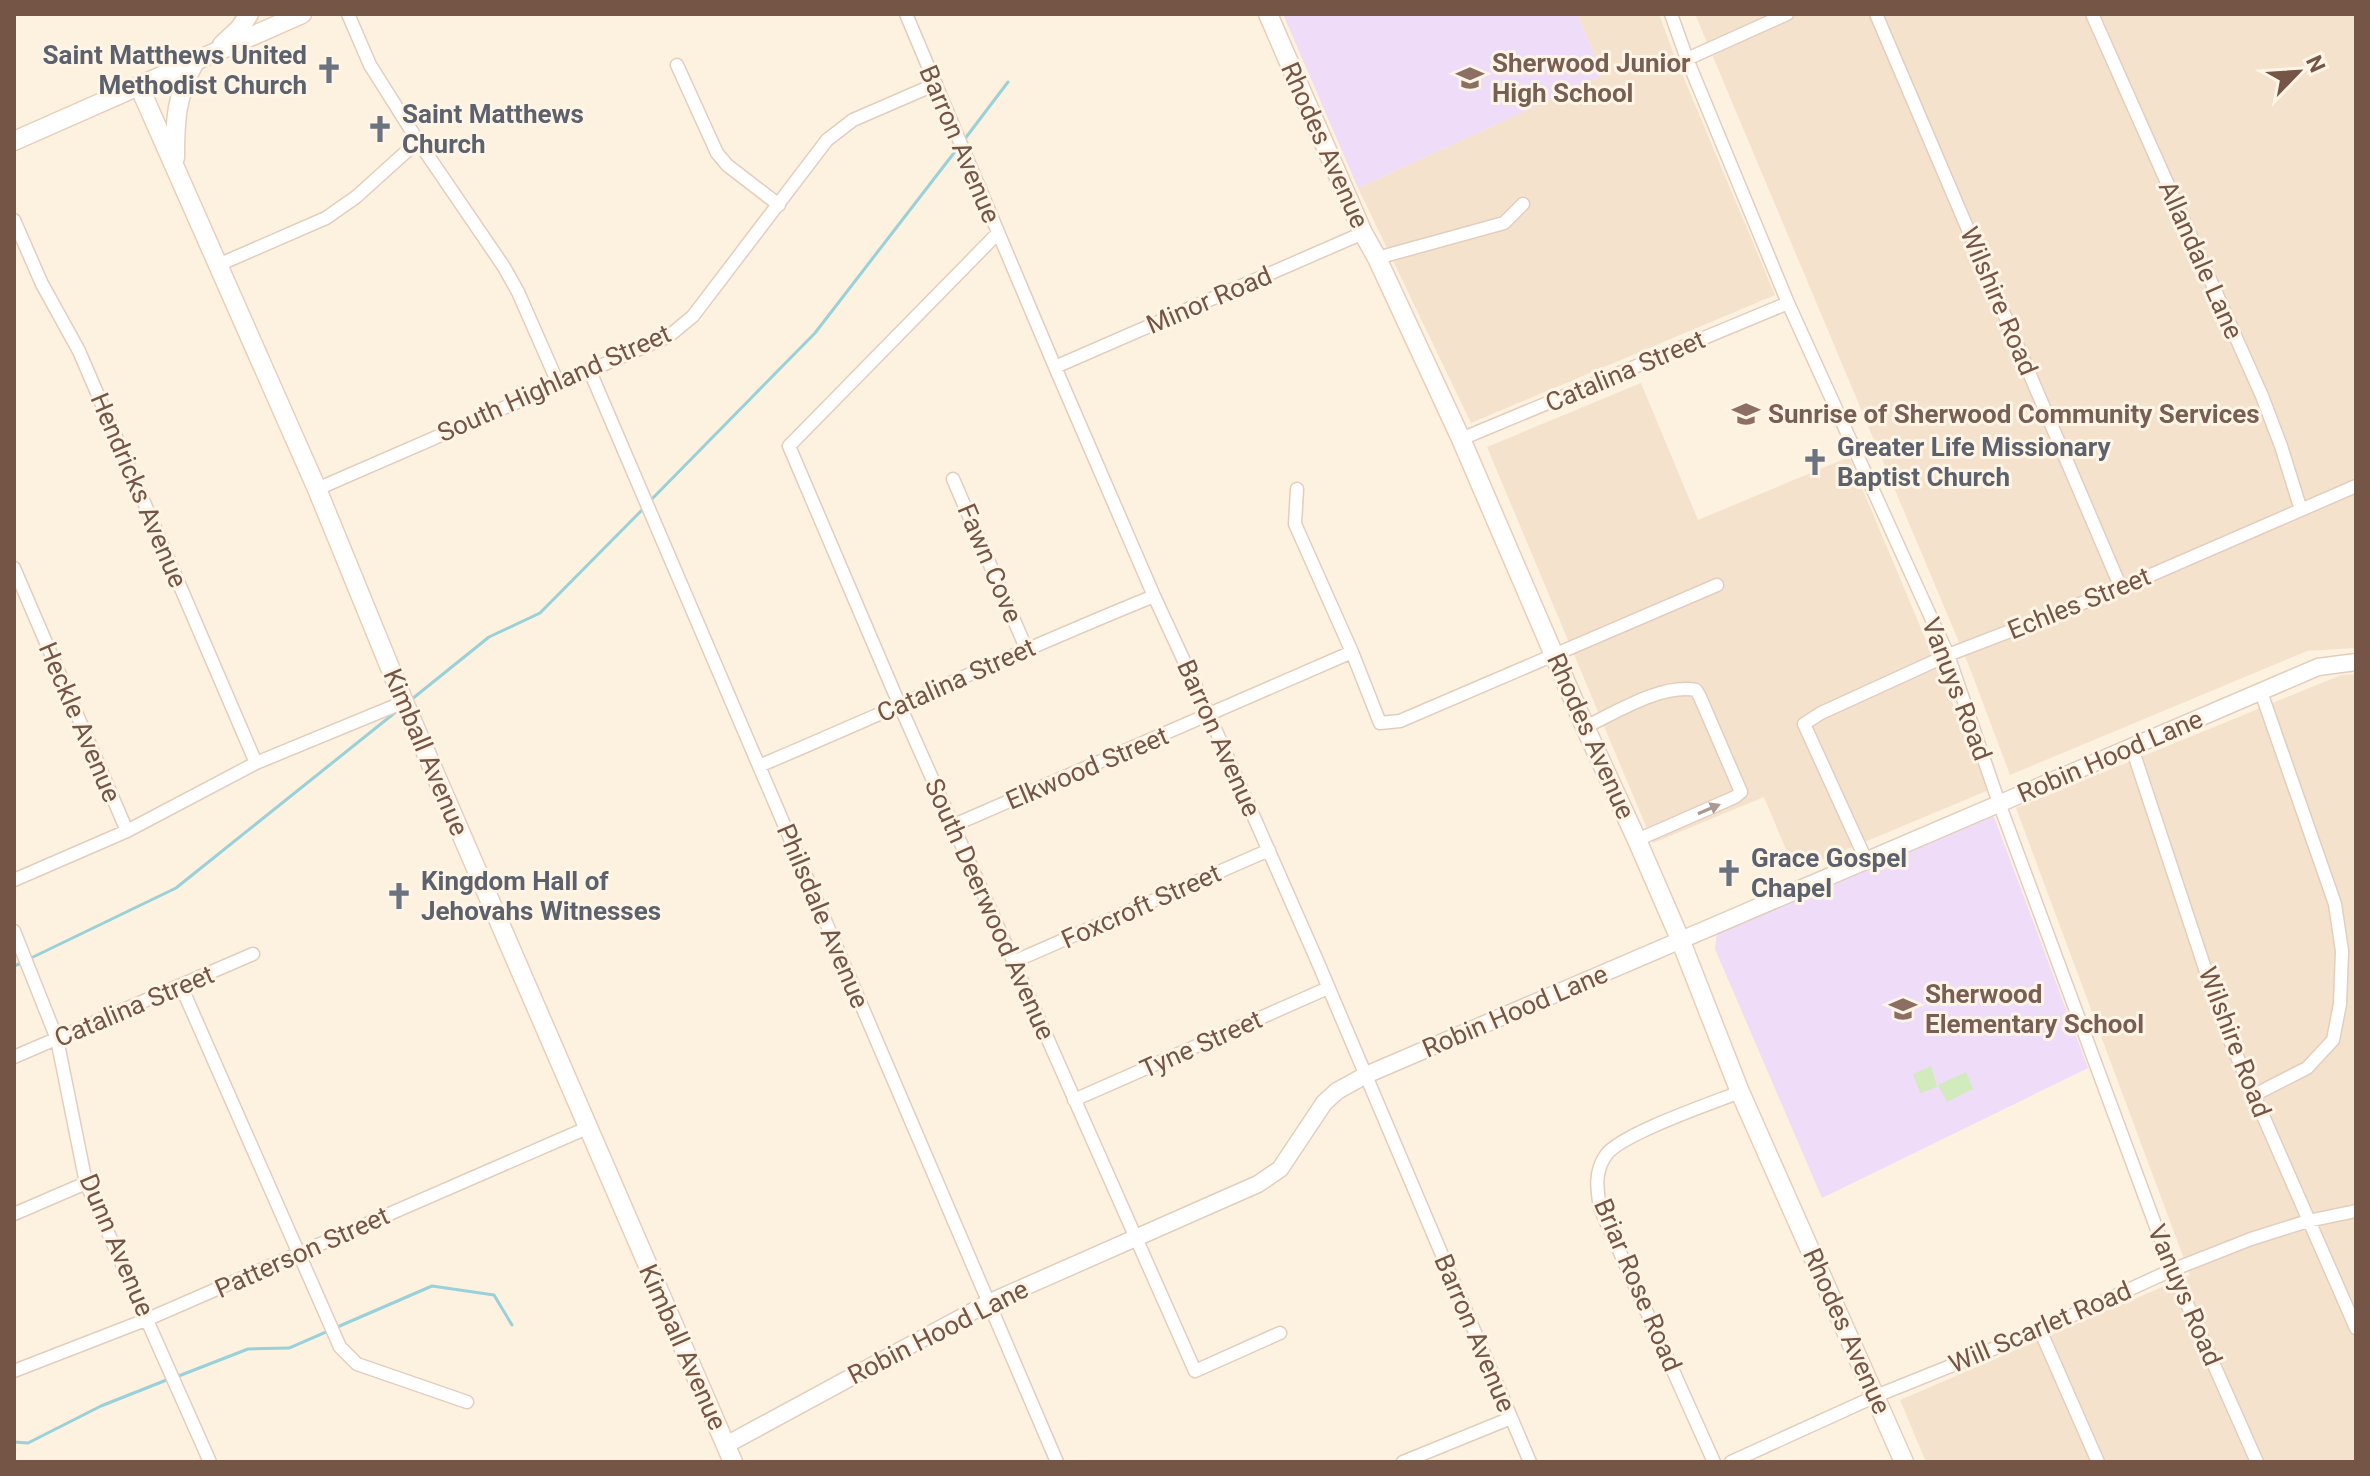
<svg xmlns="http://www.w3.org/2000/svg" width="2370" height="1476" viewBox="0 0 2370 1476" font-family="Roboto,sans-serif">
<rect width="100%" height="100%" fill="#fdf1df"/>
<path fill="#f5e2cd" d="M1577 14H1659L1673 52 1775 295 1471 423 1358 188 1603 75Z
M1695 14H2356V648L2307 651 2010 775 1969 666Z
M1641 383 1698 520 1849 457 1989 790 1795 871 1764 797 1653 843 1487 447Z
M2356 674V1462H1926L1900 1400 2190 1275 2016 808 2341 675Z"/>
<path fill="#eedcf9" d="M1283 14H1577L1603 75 1358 188Z
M1987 816 1994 817 2088 1068 1822 1198 1715 949 1717 932Z"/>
<path fill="#d1ebbd" d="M1931 1066 1937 1087 1920 1093 1913 1074Z
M1966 1072 1973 1089 1947 1102 1938 1085Z"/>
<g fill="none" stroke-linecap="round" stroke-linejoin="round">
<path stroke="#98d1da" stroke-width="3" d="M964 140 1008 82
M650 501 815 333 957 149
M412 699 489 637 540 613 645 507
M31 958 176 888 397 711
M14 966 24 962
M335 1328 432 1286 494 1295 512 1325
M176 1377 248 1349 289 1348 328 1331
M14 1442 28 1443 101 1406 169 1379"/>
<g stroke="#e3cebd" stroke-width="15">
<path id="minor" d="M348 14 370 65 418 141 504 267 518 292 558 383
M906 14 1055 367 1154 596 1209 715 1316 958 1530 1462
M1671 14 1687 59 1788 303 1948 655 1999 803 2172 1270 2257 1462
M1876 14 2121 588
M2092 14 2262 396 2281 446 2301 510
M1687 59 1787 14
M677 65 717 153 727 165 779 205
M14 220 42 284 79 351 256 763
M998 233 789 446 900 706 1195 1371 1280 1333
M1377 258 1504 223 1523 204
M218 265 326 218 356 197 418 141
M1055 367 1363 233
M589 369 1057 1462
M1461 439 1788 303
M953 479 1026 648
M317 489 669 336 693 316 827 140 853 120 936 84
M1297 489 1295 524 1352 652 1380 723 1400 721 1717 585
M14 568 127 831
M1585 727C1615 713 1662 683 1696 690L1700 697 1741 792 1735 797 1637 840
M2132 748 2225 1029 2356 1328
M759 766C891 710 1021 650 1154 596
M954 825 1352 652
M1866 860 1804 724 1821 713 1948 655 2121 588 2356 486
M14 880 127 831 256 763 404 702
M14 931 57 1039 86 1183 210 1462
M1013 962 1269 850
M181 986 340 1347 357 1364 467 1402
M14 1057 253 954
M2254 1095 2307 1068 2333 1040 2340 1004 2342 951 2335 904 2261 692
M1074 1100 1328 988
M14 1214 86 1183
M2040 1330 2098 1462
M14 1371 148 1319 587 1128
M1403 1462 1511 1418
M1714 1462 1600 1208C1597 1189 1594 1172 1606 1155 1621 1134 1712 1103 1740 1092
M1731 1462 1876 1396 2040 1330 2172 1270 2251 1239 2308 1221 2356 1211"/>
</g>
<g stroke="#e3cebd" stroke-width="19">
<path id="tertiary" d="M726 1445 988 1303 1258 1184 1280 1169 1324 1103 1337 1091 1366 1075 2318 667 2356 662"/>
</g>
<g stroke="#e9cfba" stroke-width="21">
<path id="secondary" d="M1268 14 1363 233 1377 258 1461 439 1585 727 1637 840 1680 939 1740 1092 1904 1462
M222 45 240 28 249 14
M139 86 317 489 404 702 733 1462
M14 141 302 14
M175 158C175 120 176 94 196 60"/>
</g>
<use href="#minor" stroke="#fff" stroke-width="12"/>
<use href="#tertiary" stroke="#fff" stroke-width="16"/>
<use href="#secondary" stroke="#fff" stroke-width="18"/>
</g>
<defs><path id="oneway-solid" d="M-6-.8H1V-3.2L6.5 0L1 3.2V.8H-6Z" transform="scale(2)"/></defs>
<use fill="#ac9990" href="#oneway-solid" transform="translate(1709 809) rotate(-23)"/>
<defs>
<g id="church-bare" transform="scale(2.16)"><path d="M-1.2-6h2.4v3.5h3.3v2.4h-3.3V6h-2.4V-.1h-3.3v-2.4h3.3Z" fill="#6b7280" stroke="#fff5e6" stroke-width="2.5" paint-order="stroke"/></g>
<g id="school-bare" transform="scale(2.16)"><path d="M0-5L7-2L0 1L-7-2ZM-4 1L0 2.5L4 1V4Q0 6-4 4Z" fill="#8d6e63" stroke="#fff5e6" stroke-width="2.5" paint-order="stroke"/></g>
</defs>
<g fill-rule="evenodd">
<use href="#church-bare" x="329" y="70"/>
<use href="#school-bare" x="1470" y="78"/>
<use href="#church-bare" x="380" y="129"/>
<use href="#school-bare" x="1746" y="414"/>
<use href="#church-bare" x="1815" y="462"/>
<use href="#church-bare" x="1729" y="873"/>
<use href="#church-bare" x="399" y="896"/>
<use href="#school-bare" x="1903" y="1009"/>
</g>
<g text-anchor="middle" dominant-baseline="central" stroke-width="6" stroke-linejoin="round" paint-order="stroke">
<g font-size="26" font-weight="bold" fill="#5b616d" stroke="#fff5e6" text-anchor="start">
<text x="307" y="55" text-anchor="end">Saint Matthews United<tspan x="307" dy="30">Methodist Church</tspan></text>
<text x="402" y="114">Saint Matthews<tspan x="402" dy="30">Church</tspan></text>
<text x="1837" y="447">Greater Life Missionary<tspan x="1837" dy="30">Baptist Church</tspan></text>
<text x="1751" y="858">Grace Gospel<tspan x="1751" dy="30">Chapel</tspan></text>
<text x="421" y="881">Kingdom Hall of<tspan x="421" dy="30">Jehovahs Witnesses</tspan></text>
</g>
<g font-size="26" font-weight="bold" fill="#785e54" stroke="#fff5e6" text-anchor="start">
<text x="1492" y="63">Sherwood Junior<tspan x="1492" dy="30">High School</tspan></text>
<text x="1768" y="414">Sunrise of Sherwood Community Services</text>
<text x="1925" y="994">Sherwood<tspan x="1925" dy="30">Elementary School</tspan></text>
</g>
<g font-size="26" fill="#745546" stroke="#fff5e6">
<text transform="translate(960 144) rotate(67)">Barron Avenue</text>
<text transform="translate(1325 145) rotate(66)">Rhodes Avenue</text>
<text transform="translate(2201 260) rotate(66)">Allandale Lane</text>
<text transform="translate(1209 300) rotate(-23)">Minor Road</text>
<text transform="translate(1999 301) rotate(67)">Wilshire Road</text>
<text transform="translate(1625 371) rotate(-23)">Catalina Street</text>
<text transform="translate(554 383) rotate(-24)">South Highland Street</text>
<text transform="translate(139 490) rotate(67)">Hendricks Avenue</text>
<text transform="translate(990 563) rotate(67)">Fawn Cove</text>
<text transform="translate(2079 603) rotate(-22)">Echles Street</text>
<text transform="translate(956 680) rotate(-24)">Catalina Street</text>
<text transform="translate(1957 689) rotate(69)">Vanuys Road</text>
<text transform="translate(80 722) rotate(67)">Heckle Avenue</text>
<text transform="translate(1591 736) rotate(66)">Rhodes Avenue</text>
<text transform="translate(1219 738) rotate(66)">Barron Avenue</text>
<text transform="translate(426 752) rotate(67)">Kimball Avenue</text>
<text transform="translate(2110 756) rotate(-23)">Robin Hood Lane</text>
<text transform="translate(1087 768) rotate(-23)">Elkwood Street</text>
<text transform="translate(1141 906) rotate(-24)">Foxcroft Street</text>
<text transform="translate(990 909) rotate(66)">South Deerwood Avenue</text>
<text transform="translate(823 916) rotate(67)">Philsdale Avenue</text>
<text transform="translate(134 1006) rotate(-23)">Catalina Street</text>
<text transform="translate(1515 1011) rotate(-23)">Robin Hood Lane</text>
<text transform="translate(2235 1042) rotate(69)">Wilshire Road</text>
<text transform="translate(1201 1044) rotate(-24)">Tyne Street</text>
<text transform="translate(117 1245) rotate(67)">Dunn Avenue</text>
<text transform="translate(302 1252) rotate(-24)">Patterson Street</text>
<text transform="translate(1638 1285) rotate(67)">Briar Rose Road</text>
<text transform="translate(2185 1295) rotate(67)">Vanuys Road</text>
<text transform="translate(2040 1327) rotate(-23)">Will Scarlet Road</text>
<text transform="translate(1847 1331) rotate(66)">Rhodes Avenue</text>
<text transform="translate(938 1332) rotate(-27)">Robin Hood Lane</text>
<text transform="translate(1475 1333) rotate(67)">Barron Avenue</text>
<text transform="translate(683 1347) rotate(66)">Kimball Avenue</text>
</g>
</g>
<rect width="2370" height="1476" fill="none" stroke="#745546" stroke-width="32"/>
<g transform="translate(2298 72) rotate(65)" stroke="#fff5e6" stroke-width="6" paint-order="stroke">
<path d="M0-6L14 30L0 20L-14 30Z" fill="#745546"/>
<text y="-12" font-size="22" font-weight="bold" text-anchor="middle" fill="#745546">N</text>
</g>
</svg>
